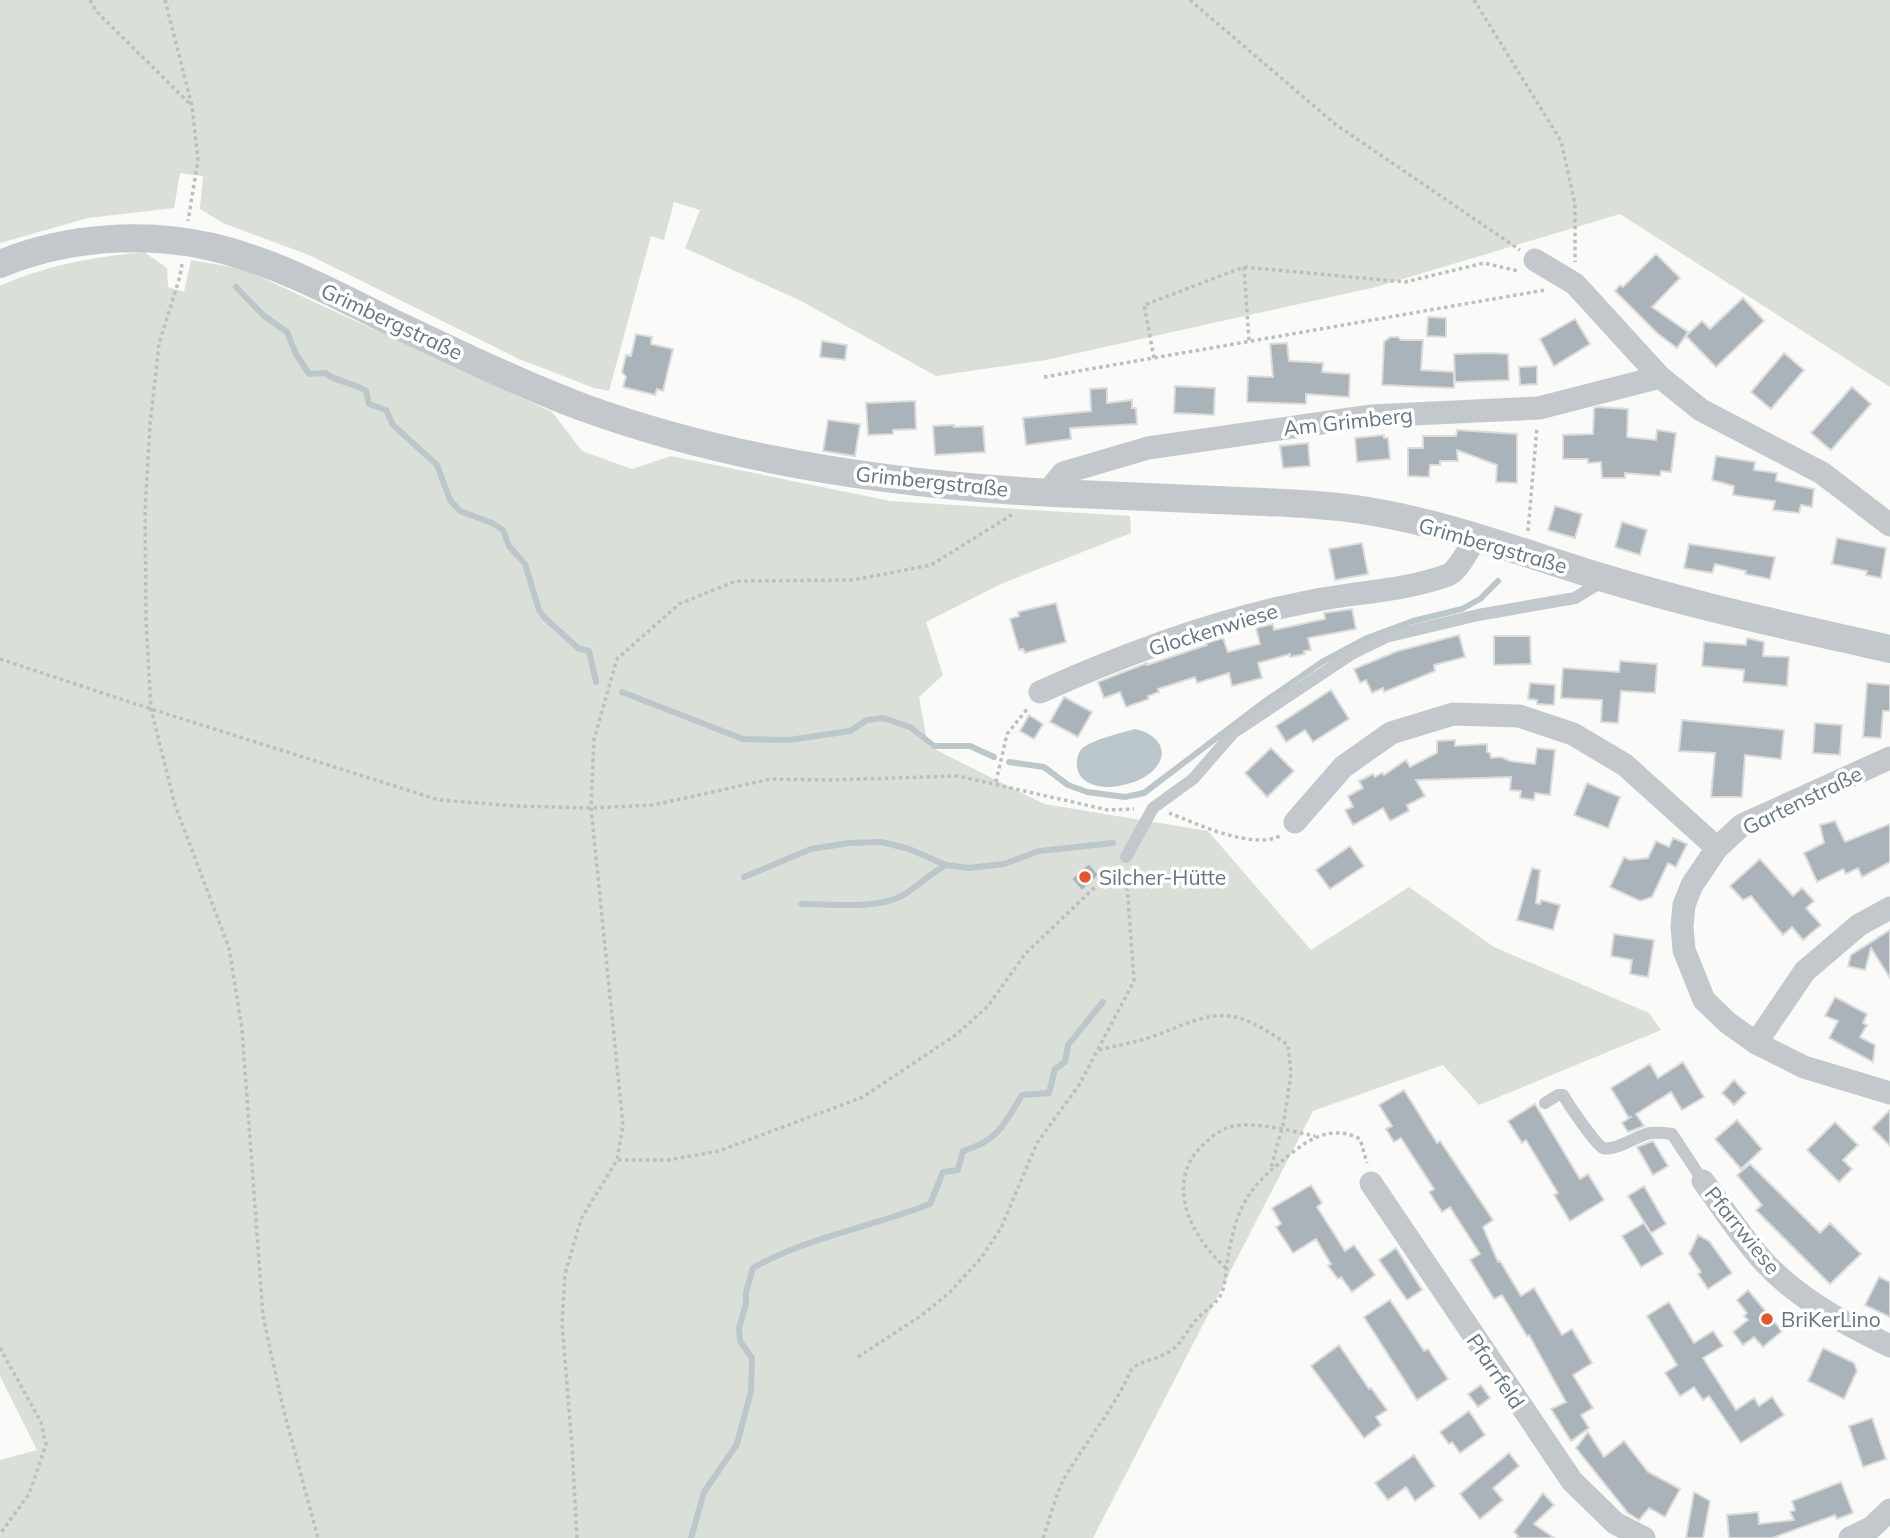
<svg xmlns="http://www.w3.org/2000/svg" width="1890" height="1538" viewBox="0 0 1890 1538" font-family="Mulish,sans-serif">
<rect width="100%" height="100%" fill="#fafaf8"/>
<path fill="#dadfd7" d="M0 0H1890V387L1620 214 1376 287 1046 360 936 376 803 302 685 248 700 210 674 202 664 240 651 236 609 391 594 388 519 359 309 255 223 223 200 209 203 176 180 173 174 208 88 218 0 243Z
M144 252 167 268 168 287 184 292 191 260 243 269 552 412 582 451 632 469 671 456 890 501 1130 516 1131 533 1001 584 926 622 943 675 919 697 928 746 1044 804 1208 831 1311 950 1409 887 1494 947 1649 1013 1661 1030 1479 1105 1443 1065 1313 1111 1093 1538H0V1460L37 1450 0 1376V286C45 265 95 257 144 252Z"/>
<path fill="#bbc7cb" d="M1135 729C1152 732 1171 747 1157 766 1147 780 1126 786 1109 787 1092 787 1075 780 1077 761 1078 755 1079 750 1084 747 1095 739 1121 733 1135 729Z"/>
<g fill="none" stroke-linecap="round" stroke-linejoin="round">
<path stroke="#bbc7cb" stroke-width="6" d="M236 287 263 315 287 332 296 354 309 374 325 373C338 383 353 382 366 391L369 404 386 410 393 425 437 465 450 500 460 511 492 523 503 530 509 546 525 564 539 610 545 618 578 648 589 651 596 682
M622 692 743 739 789 740 850 731 867 720 883 718 910 727 934 746H970L994 757
M1009 762 1044 767 1068 785 1087 792 1125 797 1144 793 1264 702 1322 662 1367 638 1413 621 1462 609 1480 599 1498 581
M744 877 811 849 849 843 882 842 909 849 946 865 968 868 1004 864 1039 851 1113 843
M801 904C831 904 880 910 905 894 919 885 931 873 946 865
M691 1538 704 1492 737 1444 751 1391 752 1358 740 1341 739 1328 746 1304V1292L753 1268C808 1237 871 1227 930 1204L943 1172 958 1170 963 1151C997 1141 1005 1124 1022 1095L1049 1093 1055 1069 1065 1062 1068 1045 1103 1002"/>
</g>
<path fill="#aab3b9" stroke="#dcdcda" stroke-width="2" d="M1656 254 1680 278 1652 307 1688 332 1677 348 1657 333 1615 291 1620 285 1623 287Z
M1743 298 1764 321 1716 367 1686 336 1702 321 1710 329Z
M1428 317 1446 318V337L1427 336Z
M1575 319 1590 344 1554 366 1540 339Z
M636 334 652 337 651 344 673 349 663 391 657 389 655 395 623 387 626 377 622 372 626 355 631 356Z
M1390 337H1398L1401 340H1423L1421 370 1454 372V388L1382 385 1384 342Z
M822 341 847 345 845 360 820 357Z
M1287 343 1289 361 1323 363 1322 372 1350 374 1349 397 1306 394V404L1247 402 1248 376 1273 377 1270 344Z
M1492 353 1508 354 1509 380 1455 382 1454 354Z
M1784 353 1804 370 1771 409 1751 392Z
M1537 366V384L1520 385 1519 367Z
M1175 386 1215 388 1214 415 1174 413Z
M1852 387 1871 404 1831 450 1811 433Z
M1107 388V403L1132 400V408H1136L1137 424 1070 428 1071 439 1026 445 1023 418 1091 411 1090 389Z
M915 401 916 429 893 430V434L868 435 866 403Z
M1598 407 1628 409 1627 437 1656 440 1657 430 1676 433 1671 472 1661 471 1660 476 1625 473V478H1602L1601 462 1588 463V459H1563V435L1593 434 1594 408Z
M828 420 860 424 855 456 823 451Z
M954 425V427L983 426 985 452 935 455 933 426Z
M1457 430 1517 434V483L1496 482 1497 465 1457 450 1458 461H1440V465H1430L1429 477 1408 476V448H1423V436H1456Z
M1384 435V438H1388L1390 459 1357 462 1355 438Z
M1308 443 1310 466 1283 468 1280 446Z
M1716 456 1755 462 1754 470 1777 473 1776 481 1814 489 1812 507 1801 505 1799 513 1773 510 1775 501 1733 495 1734 486 1712 480Z
M1555 506 1582 514 1575 538 1548 530Z
M1622 522 1647 530 1640 555 1615 547Z
M1837 538 1886 548 1881 578 1866 575 1867 571 1832 564Z
M1362 543 1368 574 1335 580 1329 549Z
M1689 544 1775 557 1770 579 1745 574 1746 571 1715 564 1712 573 1684 568Z
M1056 603 1066 642 1025 653 1023 649 1019 650 1010 619 1019 616 1018 612Z
M1352 609 1356 629 1308 638 1311 650 1304 651 1305 654 1290 657V654L1258 663 1262 678 1232 686 1229 673 1197 683 1195 677 1158 689 1159 692 1148 696 1149 699 1126 707 1120 692 1104 698 1098 682 1147 663V665L1207 645 1206 643 1223 638 1228 652 1260 644 1256 628 1273 624 1274 630 1325 619 1324 613Z
M1459 635 1465 657 1434 665 1435 671 1384 692 1383 688 1372 693 1366 680 1360 683 1354 669 1398 651Z
M1494 636H1530L1531 664 1494 665Z
M1747 638 1764 642 1763 656 1789 657 1787 686 1743 682 1744 670 1702 666 1704 642 1746 645Z
M1620 661 1657 664 1655 693 1621 691 1618 723 1601 722 1602 700 1561 698 1563 668 1619 672Z
M1530 683 1555 685 1554 705 1537 704V700L1528 699Z
M1867 683 1890 685V711H1883L1881 738 1863 737Z
M1331 690 1349 719 1313 742 1305 730 1286 742 1276 726Z
M1064 697 1092 712 1078 737 1050 722Z
M1029 715 1043 724 1034 739 1020 731Z
M1682 720 1784 730 1781 759 1745 755 1742 797H1711L1715 753 1679 751Z
M1815 723 1842 725 1840 755 1813 753Z
M1455 740V746L1487 744V752L1490 753 1491 758 1501 757 1510 761 1535 764 1537 748 1555 750 1550 795 1535 793 1534 800 1520 798 1521 791 1510 790 1511 777 1416 780 1425 796 1407 805 1409 811 1390 821 1383 808 1353 825 1345 810 1353 807 1348 796 1363 788 1359 781 1373 774 1375 777 1382 773 1384 775 1406 760 1410 767 1437 753V741Z
M1271 748 1294 771 1267 797 1245 773Z
M1587 783 1620 797 1608 828 1574 815Z
M1835 821 1845 842 1890 824V862L1862 877 1858 868 1846 874 1843 869 1817 882 1804 853 1824 843 1820 825Z
M1673 838 1687 844 1676 867 1668 863 1652 897 1640 901 1610 887 1624 857 1630 860 1648 858 1656 841 1669 847Z
M1350 846 1364 866 1330 889 1316 870Z
M1760 859 1793 896 1802 888 1814 901 1806 908 1821 925 1803 940 1792 927 1783 935 1751 896 1743 900 1730 886Z
M1089 863 1099 875 1082 891 1071 879Z
M1532 868 1540 870 1536 903 1540 904 1541 900 1560 905 1553 930 1517 920Z
M1890 930V978L1871 948 1865 970 1848 966 1851 955Z
M1614 934 1654 940 1648 977 1630 974 1632 960 1611 956Z
M1835 997 1867 1014 1863 1023 1867 1025 1860 1037 1875 1045 1873 1062 1829 1038 1838 1021 1825 1016Z
M1683 1062 1704 1097 1682 1110 1671 1092 1636 1114 1644 1126 1628 1132 1622 1123 1632 1116 1629 1118 1611 1088 1650 1064 1658 1078Z
M1734 1080 1746 1093 1734 1105 1722 1093Z
M1404 1090 1437 1143 1440 1141 1493 1220 1483 1227 1498 1262 1500 1261 1521 1296 1534 1288 1562 1335 1572 1329 1592 1363 1573 1375 1593 1408 1581 1415 1589 1428 1571 1441 1551 1409 1566 1402 1529 1335 1527 1336 1502 1295 1494 1299 1470 1260 1480 1254 1450 1207 1442 1212 1429 1192 1434 1189 1401 1138 1394 1142 1386 1129 1392 1126 1379 1105Z
M1535 1104 1580 1179 1588 1174 1604 1200 1570 1221 1554 1195 1558 1193 1526 1140 1522 1143 1508 1121Z
M1890 1110V1146L1872 1128Z
M1737 1120 1762 1149 1741 1169 1715 1139Z
M1835 1122 1858 1145 1843 1160 1852 1169 1839 1182 1807 1150Z
M1653 1141 1668 1166 1653 1175 1637 1147Z
M1750 1164 1820 1233 1830 1223 1861 1254 1830 1284 1756 1210 1762 1205 1737 1175Z
M1311 1185 1322 1203 1317 1207 1345 1251 1354 1245 1375 1275 1352 1292 1341 1277 1338 1279 1328 1266 1331 1264 1316 1239 1293 1253 1276 1227 1281 1224 1272 1208Z
M1644 1186 1666 1224 1651 1233 1628 1196Z
M1644 1223 1663 1254 1641 1267 1622 1236Z
M1698 1235 1709 1241 1732 1273 1708 1289 1698 1274 1701 1272 1689 1254Z
M1396 1248 1422 1290 1407 1300 1379 1260Z
M1879 1277 1890 1282V1317L1865 1305Z
M1748 1290 1782 1331 1763 1347 1754 1337 1743 1345 1733 1332 1748 1320 1744 1316 1747 1313 1737 1300Z
M1390 1300 1424 1351 1428 1349 1448 1379 1417 1400 1364 1317Z
M1669 1302 1694 1343 1713 1331 1723 1346 1703 1358 1736 1410 1754 1398 1759 1406 1772 1397 1784 1415 1741 1443 1709 1396 1703 1400 1694 1387 1680 1396 1665 1373 1677 1365 1647 1316Z
M1339 1345 1369 1389 1371 1388 1387 1410 1376 1417 1381 1425 1364 1438 1311 1366Z
M1823 1348 1854 1363 1857 1371 1844 1399 1808 1381Z
M1481 1385 1490 1398 1478 1407 1468 1394Z
M1469 1411 1485 1435 1460 1453 1452 1442 1449 1444 1440 1432Z
M1872 1418 1886 1459 1863 1467 1849 1426Z
M1588 1432 1604 1457 1624 1441 1648 1472 1680 1489 1665 1517 1649 1508 1639 1520 1628 1513 1576 1448Z
M1509 1453 1519 1466 1493 1488 1503 1500 1480 1519 1460 1494Z
M1414 1455 1435 1486 1415 1501 1406 1487 1388 1500 1375 1483Z
M1841 1482 1853 1513 1837 1519 1835 1515 1772 1538H1729L1727 1515 1758 1512 1759 1524 1794 1520 1790 1512 1795 1510 1792 1501Z
M1694 1492 1710 1501 1703 1538H1686Z
M1543 1493 1554 1505 1534 1524 1554 1538H1517L1518 1536 1514 1532Z"/>
<g fill="none" stroke-linecap="round" stroke-linejoin="round">
<path stroke="#bbbfc2" stroke-width="3.5" stroke-dasharray="3.5 3.5" stroke-linecap="butt" d="M90 0 96 11 191 105
M165 0 192 106 198 160 188 221
M1190 0 1335 124 1520 250
M1474 0 1561 141 1575 204V262
M182 264 180 276 159 344 150 425 145 511 146 621 151 709 175 805 229 948 242 1029 263 1316 283 1408 318 1538
M1244 267 1249 341
M1154 358 1144 305 1244 267 1405 282 1484 263 1518 271
M1044 377 1545 290
M1528 531 1537 427
M0 659 151 709 439 800 516 806 591 808 653 805 771 779 829 780 958 776 1108 810 1134 809
M996 782 1007 734 1028 708
M1169 813C1198 824 1253 851 1282 835
M1099 1050C1118 1045 1138 1042 1157 1035 1218 1010 1232 1005 1288 1045L1291 1073 1284 1121 1271 1168
M618 1160H668L719 1151 863 1097 957 1034 988 1006 1025 954 1117 866
M1226 1268C1190 1236 1162 1180 1206 1142 1213 1135 1223 1128 1234 1126 1260 1122 1289 1131 1315 1136
M0 1348 41 1422 46 1445 29 1494 0 1534
M858 1357 922 1315 950 1292 981 1258 1001 1228 1037 1143 1079 1085 1134 981 1126 870
M577 1538 572 1446 562 1323 565 1274 581 1219 617 1160 623 1125 591 808 594 739 617 659 679 604 736 581 853 580 931 565 1013 514
M1043 1538C1050 1520 1056 1492 1065 1477 1087 1440 1114 1409 1131 1370 1141 1360 1156 1360 1169 1352 1182 1344 1186 1331 1196 1320 1203 1312 1212 1307 1219 1298 1226 1288 1226 1269 1228 1257 1238 1199 1252 1184 1297 1149 1316 1134 1338 1127 1360 1139L1367 1163"/>
<path stroke="#c3c8cc" stroke-width="12" d="M1126 857 1153 808 1193 779 1233 733 1353 653 1386 637 1478 615 1575 598 1603 581
M1545 1103 1558 1095H1563C1569 1105 1595 1144 1603 1148 1614 1152 1638 1135 1650 1133 1657 1132 1665 1133 1672 1134L1703 1181"/>
<path stroke="#c3c8cc" stroke-width="23" d="M1535 260 1575 284 1660 377 1701 410 1822 473 1890 525
M1047 493 1063 473 1148 448 1371 416 1539 408 1660 377
M1040 692C1127 653 1218 619 1312 601 1356 592 1405 591 1448 575 1459 570 1469 548 1476 538
M1890 758 1742 825 1717 848 1692 885 1684 905 1682 926 1684 950 1704 1000 1728 1023 1756 1043 1804 1067 1890 1093
M1295 822 1343 767 1391 733 1453 714 1519 716 1573 734 1625 765 1717 848
M1756 1043 1805 971 1859 925 1890 908
M1703 1181C1723 1208 1742 1238 1765 1263 1800 1300 1844 1323 1890 1346
M1371 1183 1572 1481 1615 1523 1644 1538
M1850 1538 1871 1528 1890 1510"/>
<path stroke="#c3c8cc" stroke-width="28" d="M0 264C65 237 144 231 212 247 276 262 335 294 393 323 455 352 518 383 582 407 730 461 897 485 1054 493 1116 496 1178 498 1240 501 1283 503 1326 504 1368 511 1448 524 1526 554 1604 578 1698 607 1794 627 1890 649"/>
</g>
<g fill="#e4572e" stroke="#fff" stroke-width="2.5">
<circle cx="1085" cy="877" r="7"/>
<circle cx="1767" cy="1319" r="7"/>
</g>
<g text-anchor="middle" dominant-baseline="central" stroke-width="7" stroke-linejoin="round" paint-order="stroke">
<g font-size="21" fill="#657683" stroke="#fff">
<text transform="translate(392 321) rotate(25)">Grimbergstraße</text>
<text transform="translate(1348 421) rotate(-6)">Am Grimberg</text>
<text transform="translate(932 481) rotate(6)">Grimbergstraße</text>
<text transform="translate(1493 545) rotate(16)">Grimbergstraße</text>
<text transform="translate(1213 629) rotate(-17)">Glockenwiese</text>
<text transform="translate(1802 800) rotate(-26)">Gartenstraße</text>
<text transform="translate(1743 1230) rotate(51)">Pfarrwiese</text>
<text transform="translate(1496 1371) rotate(56)">Pfarrfeld</text>
</g>
<g font-size="21" fill="#657683" stroke="#fff" text-anchor="start">
<text x="1099" y="877">Silcher-Hütte</text>
<text x="1781" y="1319">BriKerLino</text>
</g>
</g>
</svg>
